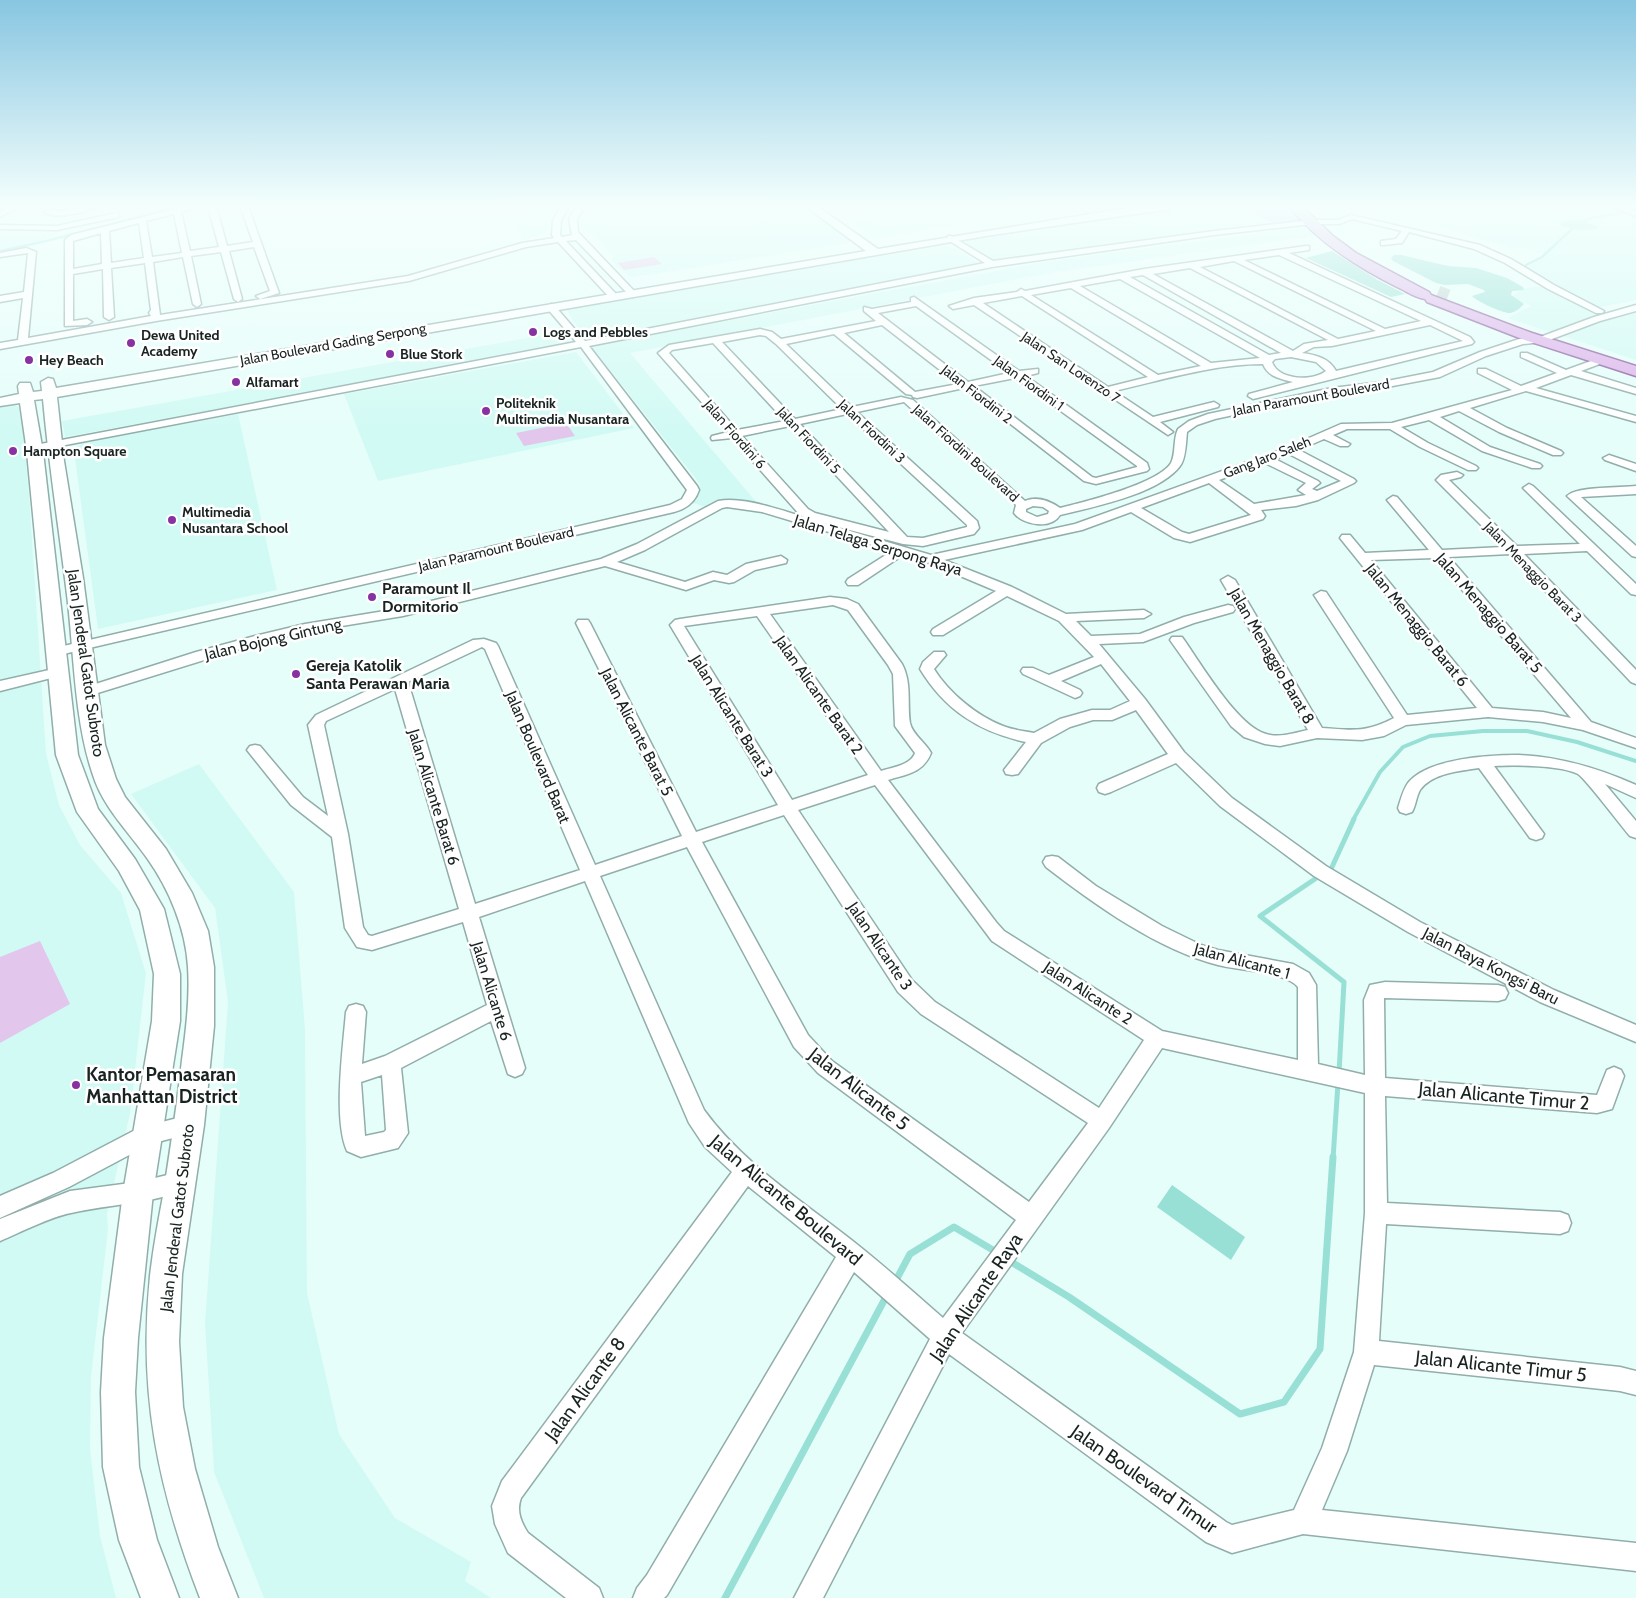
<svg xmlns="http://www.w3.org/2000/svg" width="1636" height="1598" viewBox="0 0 1636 1598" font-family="Cabin,sans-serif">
<rect width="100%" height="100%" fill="#e6fefa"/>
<path fill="#d2faf4" d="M525 206H557L548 221 550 230 546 233 523 240 516 222 523 213 516 212Z
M587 206H802L851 240 848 243 634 277 629 276 618 268 611 259 614 257 596 237 581 228V217Z
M858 206H1075L876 238 852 222 875 218Z
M1191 206H1238L1275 224 993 263 962 242 965 239 1083 220Z
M1320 206H1603L1636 217V300L1597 308 1582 302 1523 267 1531 265 1546 254 1518 247 1514 249 1446 229 1435 221H1422L1363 208 1334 218Z
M1313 226 1323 235 1049 273 630 353 758 504 726 499 705 507 690 502 698 495 700 484 591 346 1045 262Z
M0 229 63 231 36 243 0 249Z
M939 245 959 250 984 267 585 339 566 309Z
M1543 286 1576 302 1612 317 1636 310V360L1508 318 1531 306 1510 297 1526 288Z
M561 332 571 344 65 437 62 421Z
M576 352 634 428 378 481 344 394Z
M15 405 21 408 29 494 46 753 59 805 80 845 121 893 146 973 130 1114 107 1214 108 1230 91 1377 90 1449 100 1536 116 1598H0V407Z
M238 414 277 590 98 629 74 451 77 446 86 442Z
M199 764 294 892 305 1029 307 1293 339 1434 395 1518 471 1562 465 1581 491 1598H264L214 1472 205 1323 228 1002 215 908 131 794Z"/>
<path fill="#e2c6ec" d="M1238 206H1288L1305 220 1275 224Z
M654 257 662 264 624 270 618 263Z
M566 423 575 436 524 446 516 433Z
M40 941 70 1004 0 1043V957Z"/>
<path fill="#98e0d6" d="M1580 219 1598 227 1597 229 1581 230 1560 226 1562 222Z
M1332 251 1376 279 1405 294 1391 297 1306 258Z
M1394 255H1401L1448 266 1476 268 1507 278 1523 287 1524 290 1512 291 1511 295 1524 304C1520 308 1516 312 1510 313 1502 313 1478 302 1472 296L1485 292 1484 290 1468 284 1445 285 1436 283 1393 261 1391 258Z
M1172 1185 1245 1237 1231 1260 1157 1207Z"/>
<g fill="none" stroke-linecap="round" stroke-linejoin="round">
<path stroke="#98e0d6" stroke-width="2.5" d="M1582 222 1592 218 1626 212
M0 251 46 241 182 206
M1526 265 1542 257 1575 226"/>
<path stroke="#98e0d6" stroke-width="4" d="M1353 820 1380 772 1403 747 1430 736 1483 731H1527L1577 742 1636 761"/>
<path stroke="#98e0d6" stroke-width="5" d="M1332 867 1354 819
M1315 879 1260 916 1344 982 1339 1073
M1333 1159 1338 1083"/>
<path stroke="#98e0d6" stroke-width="7" d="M1008 1260 1069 1297 1240 1414 1284 1402 1320 1349 1333 1157
M895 1282 910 1254 954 1227 998 1253
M725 1598 887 1295"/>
<path stroke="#bdd2cf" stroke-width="13" stroke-dasharray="13 7" stroke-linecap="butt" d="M1438 292 1448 296"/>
<g stroke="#91aeaa" stroke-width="3">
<path id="street" d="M10 206H20L0 217V212Z
M83 206H97C85 213 56 220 44 212L48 210 65 211Z
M187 206H201L181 212 190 251 219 247 208 206H216L227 246 253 242 240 206H248L279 293 260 299 256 296 270 291 254 247 229 251 242 299 238 302 234 299 221 252 191 256 201 304 197 307 193 304 183 257 153 262 160 315 408 276 522 243 554 238 552 235 553 220 561 206H569L561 220 560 235 562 237 572 235 569 219 577 206H585L577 219 578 232 637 294 633 297 630 296 576 240 566 241 617 295V299H611L558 242 526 247 409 281 156 321 0 349V343L18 340 23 298 0 302V296L24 292 28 253 0 257V253L26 248 36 252 28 338 151 316 149 313 151 310 145 263 111 268 114 317 109 320 104 317 103 269 73 274V321L87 319 92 322 87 325 65 326V240L71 235ZM174 214 182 253 152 257 146 221ZM139 223 144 258 111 263 109 231ZM101 233 102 264 73 269V241Z
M1611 206H1622L1636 211V216Z
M116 213H119V217L57 230 0 229V225L57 226Z
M1351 215 1480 245 1511 259 1554 285 1604 311 1602 313H1596L1548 289 1505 263 1474 249 1409 232 1402 243 1384 245H1381V241L1396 239 1402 231 1352 219 1339 224H1313L1214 235 992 267 589 346 697 486 699 490C695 502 686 509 674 512L55 656 50 655 48 652 50 649 55 648 670 505 682 499 687 490 581 347 34 451 30 450 28 448 30 446 576 342 546 307 551 304 554 305 585 341 985 263 948 240V236H951L993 261 1214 231 1313 220H1338Z
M1306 246H1309V250L1289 253 1470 337 1474 342 1472 344 1253 399 1248 396 1249 394 1293 382C1281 379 1268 377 1263 364 1213 364 1163 380 1114 391L1153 417 1214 402 1219 405 1218 407 1160 422 1173 432 1168 435 974 305 953 309 949 306 974 298 1017 292 1021 289 1025 291 1144 269ZM1279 255 1421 321 1385 329 1244 260ZM1234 261 1376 331 1338 339 1200 267ZM1190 268 1328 340 1304 344 1293 351 1153 274ZM1143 275 1281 353 1269 355 1130 277ZM1120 279 1260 358 1211 363 1080 286ZM1071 288 1201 366 1158 375 1031 295ZM1022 296 1148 377 1108 387 983 303ZM1430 325 1463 341 1336 371C1329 358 1316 355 1302 353L1314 347 1332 346ZM1291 357 1316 362 1326 371C1312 382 1278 380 1272 362L1275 359Z
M914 297 1019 371 1038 369V373L1026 376 1147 463 1149 469 1147 471 1096 484 1084 481 964 388 917 398 913 397 912 395 906 394 834 334 786 344 852 407 901 397 913 400 1025 501C1037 496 1050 501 1060 508 1084 502 1158 484 1171 463 1176 453 1173 439 1178 429L1189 421 1208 414 1332 388 1382 382 1433 372 1480 352 1519 339 1540 337 1594 317 1636 305V311L1600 321 1544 342 1523 344 1486 356 1440 377 1382 388 1332 394 1215 419 1197 425 1187 432C1186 441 1186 459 1180 466 1159 494 1093 507 1060 515 1051 530 1023 525 1014 513L1016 505 904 402 857 412 977 521 979 528 974 534 923 546 903 544 823 523 931 555 1075 524 1286 448 1341 424 1392 423 1512 390 1478 373V369H1486L1521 386 1557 373 1521 357V353H1527L1566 370 1599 358H1605V362L1581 371 1636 388V394L1571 375 1536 388 1636 416V422L1526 391 1470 408 1507 428 1561 451 1563 453 1561 455H1553L1499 432 1459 411 1440 417 1490 447 1540 464 1542 466 1540 468H1532L1482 451 1429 420 1401 427 1428 443 1476 466 1478 468 1476 470H1468L1420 447 1390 429H1347L1333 435 1350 444 1348 446H1340L1324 439 1299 450 1354 479 1356 481 1354 483 1318 500 1296 506 1261 510 1265 516 1263 519 1190 542 1174 538 1131 512 1082 530 944 560 1012 587 1066 614 1144 610 1151 614 1144 618 1076 621 1091 636 1140 634 1184 617 1228 605 1233 606 1235 609 1233 612 1194 623 1143 642 1099 644 1145 699 1184 752 1232 798 1326 866 1420 922 1554 990 1636 1025V1042L1540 1002 1408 932 1314 876 1220 806 1176 763 1111 792 1105 794 1099 792 1097 788 1099 784 1168 754 1136 710 1112 720H1093L1070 727 1041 743 1018 774 1012 775 1006 774 1004 770 1026 742C979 732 945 710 920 669L923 662 934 652H944L946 655 934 669C949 693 977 716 1003 726 1013 730 1024 731 1034 733L1060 719 1092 710H1110L1130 701 1101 664 1061 681 1080 690 1082 693 1080 696 1075 698 1023 674 1021 671 1023 668H1033L1049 675 1094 657 1059 621 1007 596 943 635H933L931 632 933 629 996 591 927 562 903 555 858 585H848L846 582 848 579 892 551 762 512 727 507 722 508 645 550 617 562 685 582 713 572 727 575 746 564 781 556 787 560 786 563 755 570 734 582 729 583 714 580 686 590 605 566 403 616 305 632 259 643 88 696 83 694 81 691 83 688 196 652 255 636 305 624 403 608 601 559 637 544 718 501C743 496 780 510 804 517L800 515 732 438 712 440 711 438 712 436 728 432 658 353 669 345 760 329 772 332 781 339 876 321 864 311V307L872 309 911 302V298ZM916 306 1009 373 968 382 878 313ZM882 325 958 384 915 392 844 333ZM760 335 766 336 776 344 842 409 795 419 722 342ZM713 343 785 421 737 430 669 353 672 350ZM1015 378 1137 466V467L1096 478 1092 477 974 386ZM847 414 967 525V527L923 538 907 537 800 424ZM790 426 889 532 815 513 808 509 742 436ZM1289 454 1341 481 1317 491 1312 489 1320 483 1318 481 1275 459ZM1265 463 1306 483 1298 490 1306 495 1254 504 1219 480ZM1209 483 1251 515 1189 534 1182 532 1141 508ZM1033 506 1043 507 1049 511 1048 514 1037 517 1026 512V509Z
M1609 455 1636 464V471L1605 460 1603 458Z
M1457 472 1463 475 1461 477 1449 480 1517 546 1580 544 1525 490 1523 488 1529 484 1533 486 1636 584V595L1631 594 1587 551 1524 554 1636 670V684L1631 682 1510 554 1449 557 1591 722 1636 738V748L1583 730 1543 722 1488 717 1406 725 1384 736 1362 740 1317 738 1280 746 1265 744 1244 737 1231 726 1170 640 1172 637H1182C1200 662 1237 726 1266 734 1280 738 1294 733 1308 730L1221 580 1228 576 1235 580 1322 728C1353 730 1365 733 1394 718L1314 595 1321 591 1326 592 1407 715 1477 708 1340 538 1342 535H1350L1365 553 1429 550 1387 500 1393 496 1397 497 1442 550 1503 547 1436 480 1441 475ZM1435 558 1571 718 1543 712 1492 708 1371 560Z
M1636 486V494L1581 497 1636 546V557L1632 556 1567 496C1577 486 1621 488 1636 486Z
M830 597 847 599 858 604 902 664C912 683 907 703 910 723 912 734 926 743 931 753 923 773 907 774 888 780L996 922 1004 931 1162 1031 1298 1060V987C1287 972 1236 970 1218 965 1158 950 1094 904 1046 867L1043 862 1046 857 1052 856 1058 857 1096 886 1162 926 1201 945 1218 950 1293 964 1309 973 1316 985 1318 1064 1365 1075 1364 1000 1370 985 1385 982 1498 985 1505 987 1508 993 1505 999 1498 1001 1384 998 1385 1078 1597 1095 1607 1070 1614 1067 1621 1070 1624 1076 1612 1109 1597 1113 1385 1096 1387 1203 1560 1212 1568 1215 1571 1223 1568 1231 1560 1234 1386 1224 1379 1341 1620 1367 1636 1371V1395L1620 1391 1374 1365 1347 1451 1322 1510 1636 1543V1571L1303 1534 1232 1553 1206 1542 949 1354 823 1598H794L930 1339 854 1272 667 1595 664 1598H633L637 1588 647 1575 836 1257 748 1186 521 1498C516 1511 521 1522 528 1533L599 1588 603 1598H566L508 1553 495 1524 492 1506 502 1481 732 1172 705 1147 689 1123 585 881 479 917 525 1068 522 1074 515 1077 508 1074 491 1021 401 1068 408 1133 398 1148 361 1157 347 1151C333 1119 343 1048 346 1012L349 1006 356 1004 363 1006 366 1012 362 1064 385 1056 487 1005 463 922 372 950 357 947 345 928 332 837 291 805 247 750 250 746 255 745 260 746 303 797 328 816 308 725 316 715 473 640 484 639 496 643 498 646 595 865 682 836 576 623 578 620H588L590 623 696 832 778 805 670 625 675 620 680 619ZM833 605 848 610 888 665 893 674 895 726 915 753C911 765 893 767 881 771L770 614ZM757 616 868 775 792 800 684 626ZM482 647 485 649 580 870 475 904 408 682ZM395 689 459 909 372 936 368 935 363 927 348 834 324 725 326 721ZM875 785 992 941 1144 1040 1099 1108 935 1002 912 980 798 810ZM784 815 898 992 921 1014 1088 1123 1029 1202 832 1061 808 1035 702 842ZM687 847 794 1047 818 1073 1016 1220 943 1318C911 1290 879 1261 845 1235 795 1196 741 1161 704 1110L600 876ZM1162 1048 1365 1093V1213L1354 1352 1322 1448 1294 1510 1232 1525 1226 1522 962 1333 1109 1128ZM382 1075 386 1130 384 1132 365 1136 361 1082Z
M58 668 63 669 65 672 63 675 0 691V681Z
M1519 755C1561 757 1598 768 1636 785V798L1605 784 1636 821V838L1630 836C1621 826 1586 779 1578 774 1561 765 1515 765 1494 766L1544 834 1542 838 1536 840 1530 838 1479 768C1460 771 1432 773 1420 790 1416 797 1416 805 1412 812L1406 814 1400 812 1398 808C1401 799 1403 790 1408 783 1428 758 1490 755 1519 755Z
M189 1115 196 1118 200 1125 196 1132 150 1144 69 1187 0 1218V1196L53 1173 139 1128Z
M180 1172 188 1175 191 1182 188 1189C150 1204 110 1204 71 1213 50 1217 21 1232 0 1241V1219L70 1191 138 1182Z"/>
</g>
<g stroke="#91aeaa" stroke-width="3">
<path id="secondary" d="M805 206H817L878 249 1096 213 1144 206H1175L1170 209 986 236 57 397 64 461 83 578 105 745 116 779 125 797 166 849 192 893 208 931 214 967V1026L204 1125 182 1274 179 1342 183 1407 195 1469 218 1547 238 1598H200C158 1489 138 1393 150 1276 153 1249 158 1222 163 1196 170 1151 177 1106 182 1060 186 1030 190 998 188 967 186 929 169 889 147 858 128 831 103 807 93 775 75 723 74 658 68 603 60 535 49 467 43 399L34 400 43 452 78 755 98 809 135 859 164 909 180 974V1021L153 1193 138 1338 135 1392 139 1467 157 1540 179 1598H141L119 1540 103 1467 101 1392 104 1338 123 1193 152 1021 154 974 140 910 119 871 77 812 56 755 27 452 20 403 0 406V398L19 394 18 386 20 383H30L33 392 42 391 41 382 48 378 53 379 56 388 866 251Z"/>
</g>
<g stroke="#895e9c" stroke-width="3">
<path id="primary" d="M1289 206H1302L1333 236 1356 253 1429 292 1431 295 1532 333 1636 366V376L1522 339 1427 302 1425 299C1416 298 1406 291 1397 287 1357 267 1317 242 1289 206Z"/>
</g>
<use href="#street" fill="#fff" fill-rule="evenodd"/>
<use href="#secondary" fill="#fff" fill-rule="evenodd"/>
<use href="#primary" fill="#ddb2eb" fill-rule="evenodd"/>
</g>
<linearGradient id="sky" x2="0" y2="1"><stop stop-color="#88c6e1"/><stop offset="0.48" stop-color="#f4fffd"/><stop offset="1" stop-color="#f4fffd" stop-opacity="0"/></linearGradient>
<rect width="1636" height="430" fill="url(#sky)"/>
<g fill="#8732a0" stroke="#fff" stroke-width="2">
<circle cx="533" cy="332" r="5"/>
<circle cx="131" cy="343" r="5"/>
<circle cx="390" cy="354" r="5"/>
<circle cx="29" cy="360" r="5"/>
<circle cx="236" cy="382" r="5"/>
<circle cx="486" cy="411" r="5"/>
<circle cx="13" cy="451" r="5"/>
<circle cx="172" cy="520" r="5"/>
<circle cx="372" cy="597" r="5"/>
<circle cx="296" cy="674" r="5"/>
<circle cx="76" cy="1085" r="5"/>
</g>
<g text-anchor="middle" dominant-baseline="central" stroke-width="5" stroke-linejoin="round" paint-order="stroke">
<g font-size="14" font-weight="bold" fill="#192422" stroke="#fff" text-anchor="start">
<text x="543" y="332">Logs and Pebbles</text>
<text x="141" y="335">Dewa United<tspan x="141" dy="16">Academy</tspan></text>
<text x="400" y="354">Blue Stork</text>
<text x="39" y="360">Hey Beach</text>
<text x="246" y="382">Alfamart</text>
<text x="496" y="403">Politeknik<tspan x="496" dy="16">Multimedia Nusantara</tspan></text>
<text x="23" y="451">Hampton Square</text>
<text x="182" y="512">Multimedia<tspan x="182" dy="16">Nusantara School</tspan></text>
</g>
<g font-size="14" fill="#192422" stroke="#fff">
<text transform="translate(333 344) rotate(-10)">Jalan Boulevard Gading Serpong</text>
<text transform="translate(1071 367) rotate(34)">Jalan San Lorenzo 7</text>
<text transform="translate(1029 383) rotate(36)">Jalan Fiordini 1</text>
<text transform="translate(977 394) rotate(38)">Jalan Fiordini 2</text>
<text transform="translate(1311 397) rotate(-10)">Jalan Paramount Boulevard</text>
<text transform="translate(872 431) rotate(43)">Jalan Fiordini 3</text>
<text transform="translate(735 434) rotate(49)">Jalan Fiordini 6</text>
<text transform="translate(809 440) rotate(47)">Jalan Fiordini 5</text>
<text transform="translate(966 453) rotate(42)">Jalan Fiordini Boulevard</text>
<text transform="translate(1267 457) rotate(-21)">Gang Jaro Saleh</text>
<text transform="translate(496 549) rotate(-13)">Jalan Paramount Boulevard</text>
<text transform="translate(1533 572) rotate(46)">Jalan Menaggio Barat 3</text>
</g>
<g font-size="16" fill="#192422" stroke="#fff">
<text transform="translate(878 545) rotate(17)">Jalan Telaga Serpong Raya</text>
<text transform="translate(1489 613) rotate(49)">Jalan Menaggio Barat 5</text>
<text transform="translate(1417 625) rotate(51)">Jalan Menaggio Barat 6</text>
<text transform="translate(273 639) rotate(-13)">Jalan Bojong Gintung</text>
<text transform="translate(1272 656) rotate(60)">Jalan Menaggio Barat 8</text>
<text transform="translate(86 663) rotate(82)">Jalan Jenderal Gatot Subroto</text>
<text transform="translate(819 695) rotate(55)">Jalan Alicante Barat 2</text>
<text transform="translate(732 716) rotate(58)">Jalan Alicante Barat 3</text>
<text transform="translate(637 732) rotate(63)">Jalan Alicante Barat 5</text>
<text transform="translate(538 757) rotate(67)">Jalan Boulevard Barat</text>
<text transform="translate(434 797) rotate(73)">Jalan Alicante Barat 6</text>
<text transform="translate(880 946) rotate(56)">Jalan Alicante 3</text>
<text transform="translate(1242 961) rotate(15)">Jalan Alicante 1</text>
<text transform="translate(1491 966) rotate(27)">Jalan Raya Kongsi Baru</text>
<text transform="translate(492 991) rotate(73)">Jalan Alicante 6</text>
<text transform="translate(1088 993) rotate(33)">Jalan Alicante 2</text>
<text transform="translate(177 1218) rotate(-83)">Jalan Jenderal Gatot Subroto</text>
</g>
<g font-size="16" font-weight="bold" fill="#192422" stroke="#fff" text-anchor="start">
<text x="382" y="588">Paramount Il<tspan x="382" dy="18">Dormitorio</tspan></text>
<text x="306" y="665">Gereja Katolik<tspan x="306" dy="18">Santa Perawan Maria</tspan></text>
</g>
<g font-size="19" font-weight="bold" fill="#192422" stroke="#fff" text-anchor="start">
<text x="86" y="1074">Kantor Pemasaran<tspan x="86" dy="22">Manhattan District</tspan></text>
</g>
<g font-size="19" fill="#192422" stroke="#fff">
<text transform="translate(859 1089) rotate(38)">Jalan Alicante 5</text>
<text transform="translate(1504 1096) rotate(5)">Jalan Alicante Timur 2</text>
<text transform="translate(786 1200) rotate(40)">Jalan Alicante Boulevard</text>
<text transform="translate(976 1297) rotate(-56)">Jalan Alicante Raya</text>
<text transform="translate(1501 1366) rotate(6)">Jalan Alicante Timur 5</text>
<text transform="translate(585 1389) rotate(-54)">Jalan Alicante 8</text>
<text transform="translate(1144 1479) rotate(35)">Jalan Boulevard Timur</text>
</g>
</g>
</svg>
